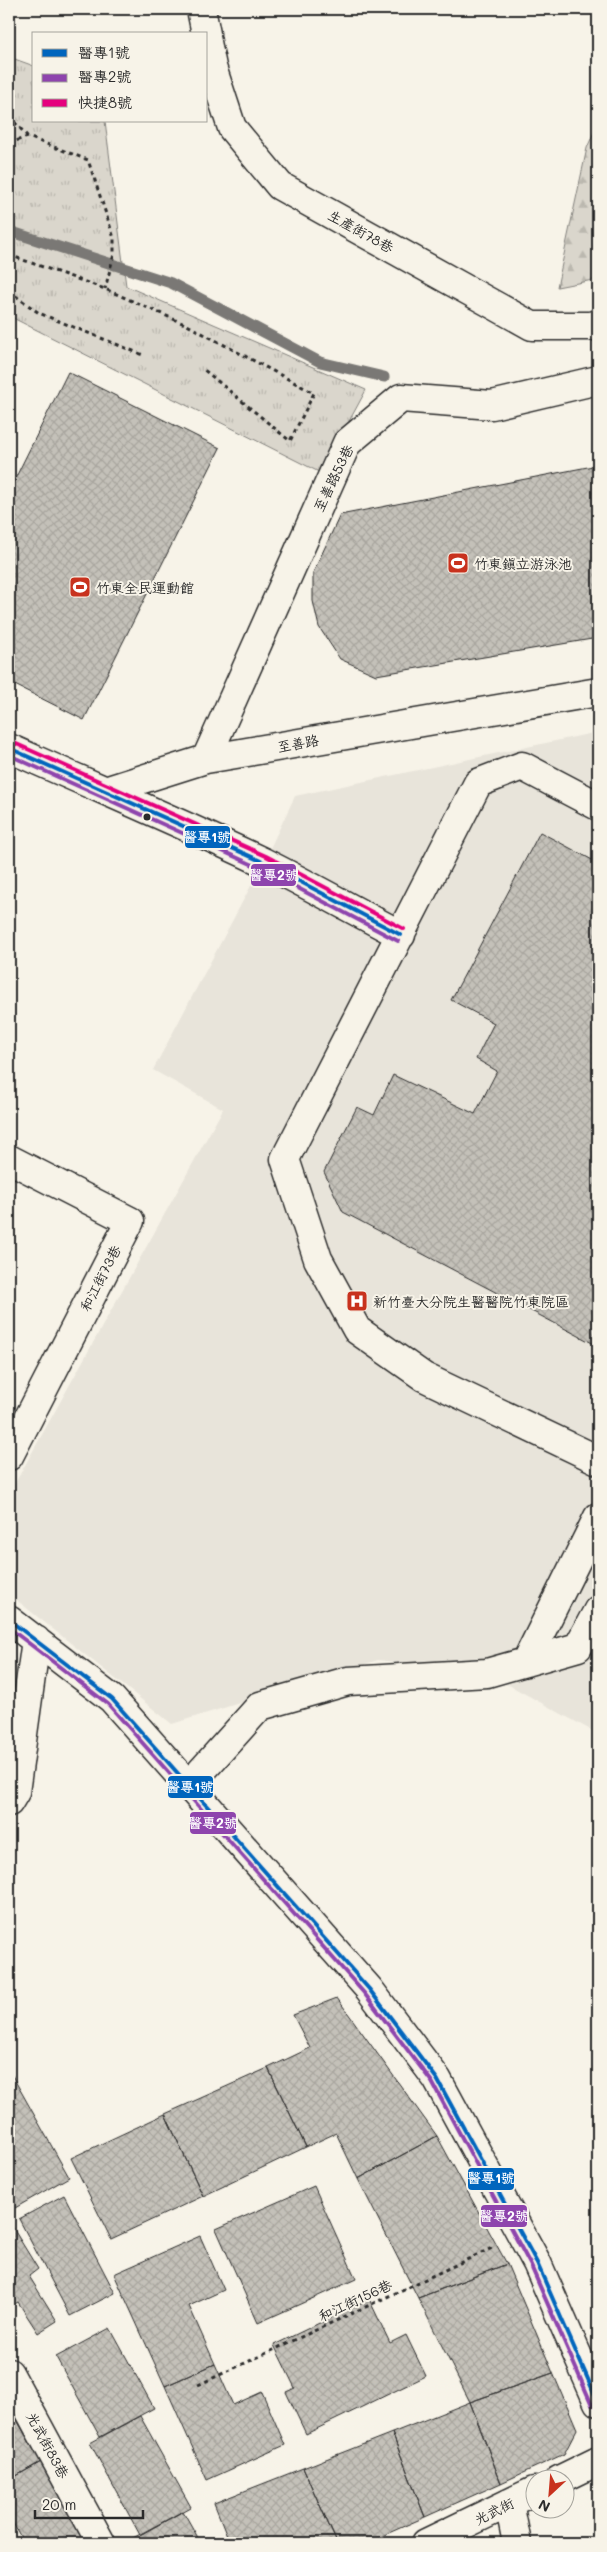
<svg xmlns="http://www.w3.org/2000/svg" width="607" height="2552" viewBox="0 0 607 2552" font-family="Mali,'LXGW WenKai TC',sans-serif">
<defs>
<pattern id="forest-firs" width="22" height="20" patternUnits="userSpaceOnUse" patternTransform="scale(1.25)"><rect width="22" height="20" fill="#dad6cc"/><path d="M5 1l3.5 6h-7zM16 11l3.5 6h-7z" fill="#bbb8af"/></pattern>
<pattern id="park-tufts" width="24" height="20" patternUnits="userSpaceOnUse" patternTransform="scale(1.25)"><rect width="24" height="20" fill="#dad6cc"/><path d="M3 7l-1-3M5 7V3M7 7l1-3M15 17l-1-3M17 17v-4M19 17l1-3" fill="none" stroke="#bbb8af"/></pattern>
<pattern id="building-cross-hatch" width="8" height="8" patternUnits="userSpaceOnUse" patternTransform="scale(1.25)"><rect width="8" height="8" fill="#c4c1b9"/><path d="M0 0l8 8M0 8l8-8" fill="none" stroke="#a9a69f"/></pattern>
</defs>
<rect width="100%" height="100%" fill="#f7f3e8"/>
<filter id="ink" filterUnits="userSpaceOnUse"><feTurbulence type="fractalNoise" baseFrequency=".02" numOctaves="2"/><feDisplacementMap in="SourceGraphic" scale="10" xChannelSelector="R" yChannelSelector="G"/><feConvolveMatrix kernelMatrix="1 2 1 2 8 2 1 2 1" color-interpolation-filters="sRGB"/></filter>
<g filter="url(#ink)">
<path fill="#e8e4da" d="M598 732V1734L487 1673 378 1660 172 1724 9 1594V1494L223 1109 153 1070 263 863 295 796Z"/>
<path fill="url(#forest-firs)" stroke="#82807c" d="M598 123V279L557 287 587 148Z"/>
<path fill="url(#park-tufts)" stroke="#82807c" d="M9 57 34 66V121H105L126 286 366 390 321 473 9 316Z"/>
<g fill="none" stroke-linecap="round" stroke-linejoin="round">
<path stroke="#7a7874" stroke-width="11" d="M9 231 171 283 320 362 384 377"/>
</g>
<path fill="url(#building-cross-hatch)" stroke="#2b2b2b" d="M68 372 220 448 84 720 9 682V491Z
M598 465V638L376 675 340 659 319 627 313 601V573L340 515Z
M540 832 598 863V1346L343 1212 324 1172 357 1107 374 1115 393 1075 475 1114 497 1071 476 1059 494 1023 451 1000Z
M337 1998 437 2136 358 2179 336 2133 306 2147 268 2068 310 2048 293 2015Z
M268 2068 306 2147 203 2196 165 2114Z
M9 2070 69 2177 15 2208 9 2197Z
M165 2114 203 2196 111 2239 71 2158Z
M437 2136 507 2264 418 2298 358 2179Z
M314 2186 356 2279 258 2323 216 2229Z
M64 2195 115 2293 70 2316 19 2219Z
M11 2225 38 2269 29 2276 57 2321 38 2333 18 2302 9 2307V2226Z
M200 2236 224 2290 189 2306 215 2364 165 2386 114 2274Z
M507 2264 553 2373 470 2402 418 2298Z
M369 2299 390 2343 406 2335 426 2376 306 2434 286 2392 295 2388 274 2345Z
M110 2328 154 2408 100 2437 56 2357Z
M215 2364 233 2405 262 2392 285 2445 207 2480 165 2386Z
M553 2373 577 2429 564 2454 501 2483 470 2402Z
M470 2402 501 2483 425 2517 392 2433Z
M9 2406 41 2462 9 2480Z
M140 2416 191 2507 140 2535 90 2443Z
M392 2433 425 2517 366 2543H337L303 2468Z
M41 2462 88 2543H24L9 2516V2480Z
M303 2468 337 2543H230L214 2503Z
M183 2511 201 2543H136L133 2538Z"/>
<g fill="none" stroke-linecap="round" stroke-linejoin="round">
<g stroke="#2b2b2b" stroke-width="31">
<path id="minor" d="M201 9 206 34
M206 37 212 67 232 128 280 186 532 326H593L598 323
M9 748C93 786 179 822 263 862 309 885 355 911 401 935
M206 759 347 443 401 398 492 405 598 380
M108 790 206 759 598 692
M598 806 522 766 478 783 285 1159 318 1259 357 1330 424 1377 598 1460
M9 1159 130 1221 9 1456
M9 1620 112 1699 369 1989 437 2079 537 2263 598 2402
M526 1662 598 1517
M189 1785 260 1706 348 1681 487 1673 578 1647 598 1610
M9 1802 15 1792 36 1640
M9 2373 101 2543
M559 2480 598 2461
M509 2503 517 2543
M426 2543 534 2491"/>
</g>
<path stroke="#2b2b2b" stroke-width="3" stroke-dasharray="4 4" stroke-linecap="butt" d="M9 116 28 137
M9 143 28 137 88 160 114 238V254L105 289
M9 255 105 289 187 325 314 393 290 441 203 369
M9 291 39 313 143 355
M198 2385 492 2248"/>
<use href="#minor" stroke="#f7f3e8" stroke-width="28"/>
<g stroke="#f7f3e8" stroke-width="8">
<path id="bus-1" d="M9 748 263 862 401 935
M9 1620 112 1699 369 1989 437 2079 537 2263 598 2402"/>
</g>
<g stroke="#f7f3e8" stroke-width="8">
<path id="bus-2" d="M9 755 260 868 398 941
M9 1628 108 1704 364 1993 432 2082 531 2266 592 2405"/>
</g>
<g stroke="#f7f3e8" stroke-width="8">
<path id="bus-3" d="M12 742 266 856 404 929"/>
</g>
<use href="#bus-1" stroke="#0065bd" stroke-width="4"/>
<use href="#bus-2" stroke="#8e44ad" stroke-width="4"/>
<use href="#bus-3" stroke="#e5007d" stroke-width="4"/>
</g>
</g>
<defs>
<g id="stadium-square" transform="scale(1.125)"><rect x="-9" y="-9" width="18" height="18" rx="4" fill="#c8321e" stroke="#f7f3e8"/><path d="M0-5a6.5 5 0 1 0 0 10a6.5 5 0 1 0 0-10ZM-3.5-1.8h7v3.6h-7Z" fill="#fff"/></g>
<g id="hospital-square" transform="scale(1.125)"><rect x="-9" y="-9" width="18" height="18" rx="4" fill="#c8321e" stroke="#f7f3e8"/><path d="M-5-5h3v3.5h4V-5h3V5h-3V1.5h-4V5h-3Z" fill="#fff"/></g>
</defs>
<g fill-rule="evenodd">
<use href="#stadium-square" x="458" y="563"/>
<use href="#stadium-square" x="80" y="587"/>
<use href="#hospital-square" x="357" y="1301"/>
</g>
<circle fill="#2b2b2b" stroke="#f7f3e8" stroke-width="2" cx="147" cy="817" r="4.5"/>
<g text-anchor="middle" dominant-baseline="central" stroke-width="4" stroke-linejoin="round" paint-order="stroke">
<g font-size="14" fill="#2b2b2b" stroke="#f7f3e8">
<text transform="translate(361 231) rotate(29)">生產街78巷</text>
<text transform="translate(333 478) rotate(-64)">至善路53巷</text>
<text transform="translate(298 743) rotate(-10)">至善路</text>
<text transform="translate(100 1278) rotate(-63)">和江街73巷</text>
<text transform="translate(355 2300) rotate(-25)">和江街156巷</text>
<text transform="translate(48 2445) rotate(62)">光武街83巷</text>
<text transform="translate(494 2511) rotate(-26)">光武街</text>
</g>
<g font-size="14" fill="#2b2b2b" stroke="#f7f3e8" text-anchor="start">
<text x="474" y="563">竹東鎮立游泳池</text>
<text x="96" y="587">竹東全民運動館</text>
<text x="373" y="1301">新竹臺大分院生醫醫院竹東院區</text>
</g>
</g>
<g stroke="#f7f3e8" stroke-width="2">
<rect x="184" y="825" width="47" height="24" rx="5" fill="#0065bd"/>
<rect x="250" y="863" width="47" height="24" rx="5" fill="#8e44ad"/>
<rect x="167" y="1775" width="47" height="24" rx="5" fill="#0065bd"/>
<rect x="189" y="1811" width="48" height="24" rx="5" fill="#8e44ad"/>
<rect x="467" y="2167" width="48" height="24" rx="5" fill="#0065bd"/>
<rect x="480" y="2204" width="48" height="24" rx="5" fill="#8e44ad"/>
</g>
<g font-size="14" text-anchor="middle" font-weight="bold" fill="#fff">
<text x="207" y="842">醫專1號</text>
<text x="274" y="880">醫專2號</text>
<text x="190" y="1792">醫專1號</text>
<text x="213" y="1828">醫專2號</text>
<text x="491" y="2183">醫專1號</text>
<text x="504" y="2221">醫專2號</text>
</g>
<rect width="607" height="2552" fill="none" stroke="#f7f3e8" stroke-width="30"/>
<rect x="15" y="15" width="577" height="2522" fill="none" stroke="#2b2b2b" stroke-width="2" filter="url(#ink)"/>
<rect x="32" y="32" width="175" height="90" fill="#f7f3e8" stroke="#a5a39c"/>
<rect x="42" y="49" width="25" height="8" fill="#0065bd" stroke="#a5a39c"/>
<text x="78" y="58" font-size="15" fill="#2b2b2b">醫專1號</text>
<rect x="42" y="74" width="25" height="8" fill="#8e44ad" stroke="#a5a39c"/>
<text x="78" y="82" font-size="15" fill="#2b2b2b">醫專2號</text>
<rect x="42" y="99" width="25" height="8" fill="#e5007d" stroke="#a5a39c"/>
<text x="78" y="108" font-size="15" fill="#2b2b2b">快捷8號</text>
<g transform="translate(550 2494) rotate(206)"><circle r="24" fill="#f7f3e8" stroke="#a5a39c"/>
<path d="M0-4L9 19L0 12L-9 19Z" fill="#c8321e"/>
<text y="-8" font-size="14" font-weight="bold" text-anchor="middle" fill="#2b2b2b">N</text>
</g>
<path d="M35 2510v8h108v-8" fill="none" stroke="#2b2b2b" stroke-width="2.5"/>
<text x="42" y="2510" font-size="15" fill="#2b2b2b" stroke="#f7f3e8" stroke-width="4" paint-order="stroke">20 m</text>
</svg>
